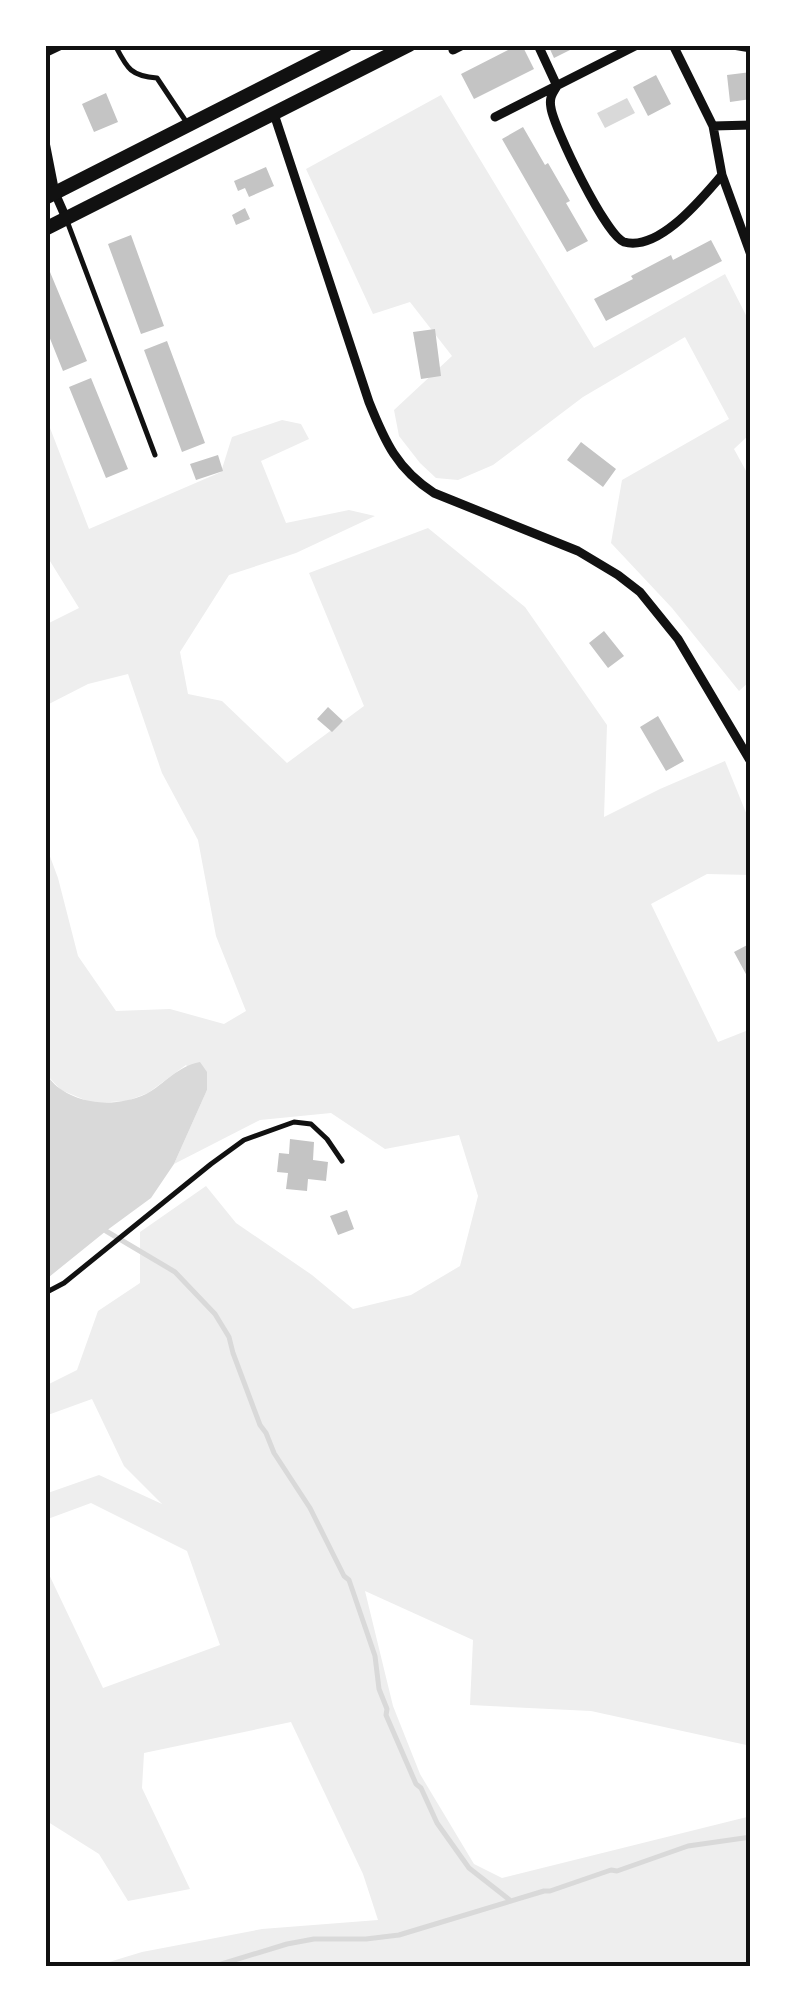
<svg xmlns="http://www.w3.org/2000/svg" width="796" height="2011" viewBox="0 0 796 2011" font-family="Karla,sans-serif">
<rect width="100%" height="100%" fill="#fff"/>
<path fill="#eee" d="M441 95 594 348 725 274 751 325V433L734 449 751 480V680L739 691 672 608 611 543 622 480 729 419 685 337 583 397 493 465 458 480 436 478 420 463 399 436 394 410 452 356 410 302 373 314 306 169Z
M45 415 89 529 221 472 232 437 282 420 301 424 309 439 261 461 286 523 349 510 375 516 296 553 229 575 180 652 188 694 222 701 287 763 364 706 309 573 428 528 525 607 607 725 604 817 660 789 725 761 751 825V875L707 874 651 904 718 1042 751 1029V1746L591 1711 470 1705 473 1640 365 1591 393 1706 420 1774 474 1864 502 1878 751 1816V1966H96L142 1952 262 1929 378 1920 363 1874 291 1722 144 1753 142 1788 190 1889 128 1901 99 1854 45 1820V1566L103 1688 220 1645 187 1551 91 1503 45 1520V1494L99 1475 162 1504 124 1466 92 1399 45 1416V1386L77 1370 98 1311 140 1283V1232L206 1186 236 1223 312 1275 353 1309 411 1295 460 1266 478 1196 459 1135 385 1149 331 1113 260 1120 174 1164 207 1090 186 1065 148 1093 127 1101 92 1103 61 1090 45 1073V843L58 878 78 956 116 1011 170 1009 224 1024 246 1011 216 936 198 840 162 773 128 674 88 684 45 706V625L79 608 45 553Z"/>
<path fill="#d9d9d9" d="M627 98 635 113 605 128 597 113Z
M200 1062 207 1072V1090L174 1164 151 1198 106 1231 49 1277 45 1278V1073C50 1079 55 1086 62 1090 86 1106 120 1106 146 1094 166 1083 176 1067 200 1062Z"/>
<g fill="none" stroke-linecap="round" stroke-linejoin="round">
<path stroke="#d9d9d9" stroke-width="5" d="M106 1231 175 1272 215 1314 229 1337 233 1353 260 1425 266 1433 274 1453 310 1508 344 1576 349 1580 375 1656 379 1689 387 1709 386 1715 416 1784 421 1788 437 1823 469 1868 511 1901
M215 1966 287 1944 314 1939H366L399 1935 544 1891H550L611 1870 617 1871 688 1846 751 1837"/>
</g>
<path fill="#c4c4c4" d="M518 45H522L534 69 474 99 461 74Z
M548 45H580L554 58Z
M751 72V99L730 102 727 75Z
M656 75 671 104 648 116 633 87Z
M106 93 118 122 94 132 82 104Z
M523 127 545 165 548 163 570 201 566 203 588 241 567 252 502 139Z
M266 167 274 186 249 197 245 188 238 191 234 181Z
M245 208 250 219 236 225 232 215Z
M131 235 164 326 141 334 108 244Z
M711 240 722 261 606 321 594 299 633 279 631 276 671 255 673 260Z
M50 272 87 361 63 371 45 326V274Z
M435 329 441 376 421 379 413 332Z
M167 341 205 443 182 452 144 350Z
M91 378 128 469 106 478 69 387Z
M581 442 616 469 603 487 567 460Z
M218 455 223 471 196 480 190 464Z
M604 631 624 656 608 668 589 643Z
M328 707 343 721 332 732 317 719Z
M658 716 684 761 666 771 640 727Z
M751 943V973L747 976 734 952Z
M290 1139 314 1142 313 1160 328 1162 326 1181 308 1179 307 1191 286 1189 288 1173 277 1172 279 1153 289 1154Z
M347 1210 354 1229 338 1235 330 1216Z"/>
<g fill="none" stroke-linecap="round" stroke-linejoin="round">
<path stroke="#111" stroke-width="5" d="M115 45C127 68 130 76 157 78L187 123
M45 55 66 45
M67 221 155 455
M45 1293 64 1283 211 1164 244 1140 294 1122 311 1124 327 1139 342 1161"/>
<path stroke="#111" stroke-width="9" d="M538 45 557 86C552 94 549 98 551 108 554 128 606 236 624 242 659 252 702 198 722 175L713 126 673 45
M733 45 751 48
M453 50 463 45
M274 114 369 402C385 442 397 469 434 493L578 551 618 575 640 592 678 639 751 762
M495 117 637 45
M713 126 751 125
M45 142 55 193 66 218
M722 175 751 255"/>
<path stroke="#111" stroke-width="14" d="M45 198 346 45
M45 229 409 45"/>
</g>
<rect width="796" height="2011" fill="none" stroke="#ffffff" stroke-width="95"/>
<rect x="48" y="48" width="700" height="1916" fill="none" stroke="#111" stroke-width="4"/>
</svg>
